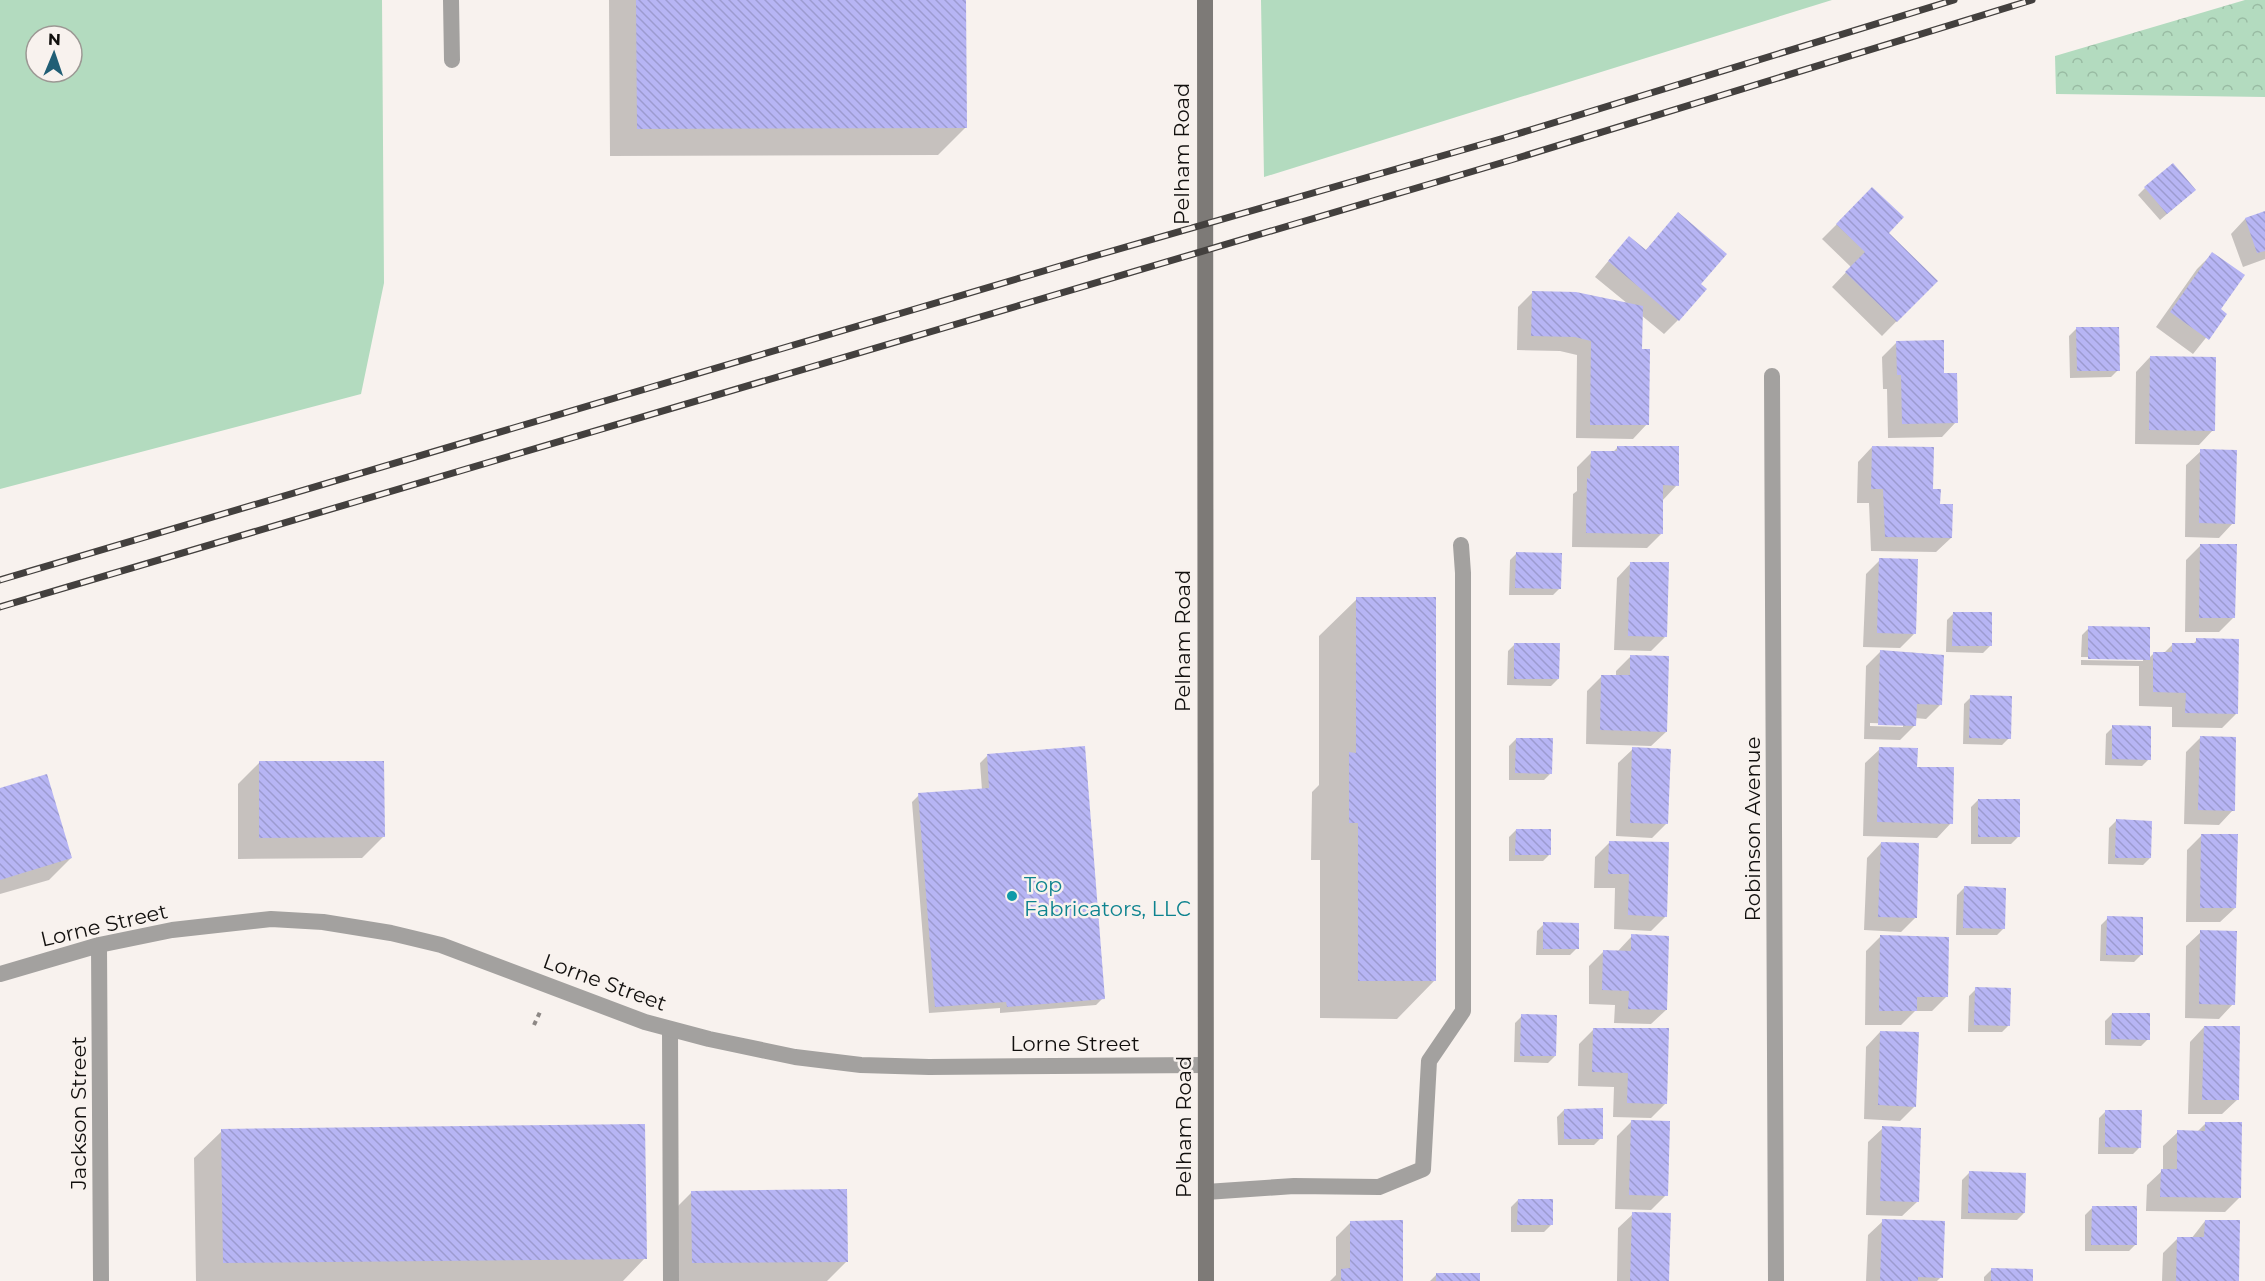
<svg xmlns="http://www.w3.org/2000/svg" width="2265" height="1281" viewBox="0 0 2265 1281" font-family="Montserrat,sans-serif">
<defs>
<pattern id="park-crowns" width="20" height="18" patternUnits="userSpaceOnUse" patternTransform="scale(1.5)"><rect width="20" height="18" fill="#b3dbbf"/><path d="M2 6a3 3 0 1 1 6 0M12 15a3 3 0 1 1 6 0" fill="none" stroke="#99bba3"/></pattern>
<pattern id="building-back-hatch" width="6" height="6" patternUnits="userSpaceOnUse" patternTransform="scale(1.5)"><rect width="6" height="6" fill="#b7b5f4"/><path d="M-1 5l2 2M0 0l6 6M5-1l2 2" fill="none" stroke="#9c9bd0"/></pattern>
</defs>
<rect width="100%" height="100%" fill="#f8f2ee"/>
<path fill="#b3dbbf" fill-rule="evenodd" d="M0 0H382L384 283 361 394 0 489ZM36 36H72V72H36Z
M1261 0H1832L1264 177Z"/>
<path fill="url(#park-crowns)" d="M2245 0H2265V97L2056 94 2055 56Z"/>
<path fill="#0003" fill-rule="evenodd" d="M609 0H965L966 127 938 155 610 156Z
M2145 188 2187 197 2160 220 2138 195Z
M1872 189 1886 233 1936 281 1882 336 1832 287 1851 267 1822 239Z
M2265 212V259L2243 267 2231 234 2245 219Z
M1678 214 1699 284 1678 320 1664 334 1641 315 1640 351 1647 424 1633 439 1576 438 1577 355 1560 351 1517 350 1518 307 1532 293 1628 304 1595 277 1615 253 1645 251Z
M2212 254 2219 310 2225 314 2193 354 2156 327 2197 269Z
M2076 329 2118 370 2111 377 2070 378 2069 336Z
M1897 342 1943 374 1956 422 1942 437 1888 438 1887 389H1883L1882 357Z
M2150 357 2213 430 2199 445 2135 444 2136 372Z
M1618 447 1677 485 1662 501V533L1647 548 1572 547 1573 494 1577 491V467L1592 452 1612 453Z
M1872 447 1932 490 1951 538 1936 552 1871 551 1869 503H1857L1858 462Z
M2201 451 2233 523 2219 538 2185 537 2186 465Z
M2201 545 2233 618 2219 632H2185L2186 560Z
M1517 553 1560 588 1553 595H1509L1510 560Z
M1880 560 1914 634 1900 648 1863 647 1866 574Z
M1631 563 1665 637 1651 651 1614 650 1617 578Z
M1357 599 1434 981 1397 1019 1320 1018V860H1311L1312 792 1319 785V636Z
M1954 613 1990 646 1983 653 1946 652 1947 620Z
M2089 628 2148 659 2154 653H2164L2173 644 2192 645 2197 640 2236 714 2222 728 2172 727V707L2139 706V666L2081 665V660L2143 661V658L2081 657 2082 635Z
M1515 644 1558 679 1551 686 1507 685 1508 651Z
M1881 651 1917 653 1941 704 1926 719 1915 718V725L1900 740 1864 739 1866 666ZM1870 723 1903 724V727L1870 726Z
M1631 656 1666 732 1651 746 1586 744 1587 691 1602 676H1616V671Z
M1971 697 2009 738 2002 745 1963 744 1964 704Z
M2113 727 2149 759 2142 766 2105 765 2106 734Z
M2201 737 2233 810 2219 825 2184 824 2186 752Z
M1516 739 1551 773 1544 780H1509V746Z
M1633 749 1667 823 1652 838 1616 836 1618 763Z
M1880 749 1916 768 1951 823 1937 838 1863 836 1865 763Z
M987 756 1103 998 1096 1005 1000 1013V1008L929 1013 912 802 919 795 982 790 980 763Z
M260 762 383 837 362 858 238 859V784Z
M0 789 71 858 49 880 0 894Z
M1978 800 2018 837 2011 844H1971V807Z
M2116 821 2150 858 2143 865 2108 864 2109 828Z
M1516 830 1550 854 1543 861H1509V837Z
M2202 835 2235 908 2220 922H2186L2187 850Z
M1610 842 1666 916 1651 931 1614 929 1615 888H1594L1595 857Z
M1881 843 1916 917 1901 932 1864 930 1867 858Z
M1964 888 2004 928 1997 935H1956L1957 895Z
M2108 918 2141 955 2134 962 2100 961 2101 925Z
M1544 924 1577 948 1570 955H1536L1537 931Z
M2201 932 2233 1004 2219 1019 2185 1018 2186 946Z
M1632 936 1666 1010 1651 1024 1614 1023 1615 1005 1589 1004V966L1604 951 1617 952Z
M1881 936 1946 997 1932 1011H1915L1901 1025H1865L1866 951Z
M1976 989 2009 1025 2002 1032H1968L1969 996Z
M2112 1014 2148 1039 2141 1046 2105 1045V1021Z
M1522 1016 1555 1056 1548 1063 1514 1062 1515 1023Z
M2204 1027 2237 1100 2222 1114H2188L2190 1042Z
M1593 1030 1666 1103 1651 1118 1613 1117 1614 1087 1578 1086 1579 1044Z
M1880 1032 1915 1106 1900 1121 1864 1119 1866 1047Z
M1564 1110 1601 1138 1594 1145H1558L1557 1117Z
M2106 1111 2140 1147 2133 1154H2098L2099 1118Z
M1632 1121 1666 1195 1651 1210 1615 1209 1617 1136Z
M2205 1124 2240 1197 2225 1212 2146 1211 2147 1185 2163 1170V1146L2178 1132H2197Z
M1883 1128 1917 1202 1902 1216 1866 1215 1868 1142Z
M222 1131 645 1258 623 1281H196L194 1158Z
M1969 1173 2024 1213 2017 1220 1961 1219 1962 1180Z
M692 1192 847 1261 827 1281H671L670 1214Z
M1518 1200 1551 1225 1544 1232H1511V1207Z
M2092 1208 2136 1244 2129 1251H2085V1215Z
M1633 1214 1668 1281H1617L1618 1228Z
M1883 1221 1941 1277 1937 1281H1866L1868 1235Z
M2205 1221 2238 1281H2162L2163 1253 2178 1238 2191 1239Z
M1351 1222 1402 1281H1330L1336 1275V1237Z
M1991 1270 2032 1281H1984V1277Z
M1437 1274 1479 1281H1430Z"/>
<path fill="url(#building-back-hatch)" d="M636 0H966L967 128 637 129Z
M2173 163 2196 190 2167 214 2144 187Z
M1872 187 1904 217 1889 233 1938 281 1897 322 1845 272 1865 252 1836 224Z
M2265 211V251L2257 253 2245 218Z
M1678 212 1727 254 1701 284 1707 289 1679 321 1608 261 1629 236 1646 250Z
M2212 252 2245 275 2221 309 2227 314 2209 340 2170 312Z
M1532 291 1576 292 1643 306 1642 349H1650L1649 425H1590L1591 341 1575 337 1531 336Z
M2076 327H2119L2120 371H2077Z
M1944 340V373H1957L1958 423 1902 424 1901 375H1897L1896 341Z
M2150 356 2216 357 2215 431 2149 430Z
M1617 446H1679V486L1663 485V534L1586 533 1587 478 1590 479 1591 451H1617Z
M1872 446 1934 447 1933 489H1941L1940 504H1953L1952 538 1885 537 1883 489H1871Z
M2200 449 2237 450 2235 524 2199 523Z
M2200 544H2237L2235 618H2199Z
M1516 552 1562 553 1561 589 1515 588Z
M1879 558 1918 559 1916 634 1877 633Z
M1630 562H1669L1667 637 1628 636Z
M1356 597H1436V981H1358V823H1349V752L1356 753Z
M1953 612H1992V646H1952Z
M2088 626 2150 627V660L2088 659Z
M2196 638 2239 639 2238 714 2185 713 2186 693 2153 692V652H2172V643H2196Z
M1514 643H1560L1559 679H1514Z
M1880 650 1944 655 1942 705 1917 704 1916 726 1878 725Z
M1630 655 1669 656 1667 732 1600 730 1601 675H1630Z
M1970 695 2012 696 2011 739 1969 738Z
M2112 725 2151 726V760L2112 759Z
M2200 736 2236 737 2235 811 2198 810Z
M1516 738H1553L1552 774 1515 773Z
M1085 746 1105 999 1007 1007 1006 1002 935 1007 918 793 989 788 987 754Z
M1632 747 1671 749 1668 824 1630 823Z
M1879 747 1918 748 1917 767H1954L1953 824 1877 822Z
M259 761H384L385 837 259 838Z
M47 774 72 858 0 880V788Z
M1978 799H2020V837H1978Z
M2116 819 2152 821 2151 858H2115Z
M1516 829H1551V855H1515Z
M2201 834H2238L2236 908H2200Z
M1609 841 1669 842 1667 917 1628 915 1629 874H1608Z
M1881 842 1919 843 1917 918 1878 917Z
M1964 886 2006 888 2005 929 1963 928Z
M2107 916 2143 917V955H2106Z
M1543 922 1579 923V949H1543Z
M2200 930 2237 931 2235 1005 2199 1004Z
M1631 934 1669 936 1667 1010 1628 1009 1629 991 1602 990 1603 950 1631 951Z
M1880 935 1949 937 1948 997H1917V1011H1879Z
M1975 987 2011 988 2010 1026 1974 1025Z
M2112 1013H2150V1040L2111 1039Z
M1521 1014 1557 1015 1556 1056H1520Z
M2204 1026H2240L2239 1100H2202Z
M1593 1028H1669L1667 1104 1627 1103 1628 1073 1592 1072Z
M1880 1031 1919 1032 1916 1107 1878 1105Z
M1603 1108V1139H1564V1109Z
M2105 1110H2142L2141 1148 2105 1147Z
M1631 1120 1670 1121 1668 1196 1629 1195Z
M2205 1122H2242L2241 1198 2160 1197 2161 1169H2177V1130L2205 1131Z
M645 1124 647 1259 223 1263 221 1129Z
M1882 1126 1921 1128 1919 1202 1880 1201Z
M1969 1171 2026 1173 2025 1213H1968Z
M847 1189 848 1262 692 1263 691 1191Z
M1518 1199H1553V1225H1517Z
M2092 1206H2137V1245H2091Z
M1632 1212 1671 1213 1669 1281H1630Z
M1882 1219 1945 1221 1943 1278 1918 1277V1281H1880Z
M1403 1220V1281H1341V1269L1350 1268V1221Z
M2205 1220H2240L2239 1281H2176L2177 1237H2204Z
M1991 1268 2033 1269V1281H1991Z
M1436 1273H1480V1281H1436Z"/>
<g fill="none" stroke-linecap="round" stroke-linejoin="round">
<path stroke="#8d8885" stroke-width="4" stroke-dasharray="4.5 4.5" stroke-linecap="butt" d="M534 1025 540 1012"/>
<path stroke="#a3a19f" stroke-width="16" d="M451 0 452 60
M670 1030 671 1281
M1206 1192 1294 1186 1379 1187 1423 1169 1429 1061 1463 1011V573L1461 545"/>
<path stroke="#a3a19f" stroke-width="16" d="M1772 376 1776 1281
M99 945 101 1281
M0 974 99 945 172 930 271 919 323 922 391 933 441 945 645 1022 709 1039 795 1057 861 1065 929 1067 1205 1065"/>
<path stroke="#7d7a77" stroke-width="16" d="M1205 0 1206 1281"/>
<g stroke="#43403e" stroke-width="7">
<path id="rail" d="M0 580 1091 257 1504 138 1954 0
M0 607 1511 160 2032 0"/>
</g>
<use href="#rail" stroke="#f8f2ee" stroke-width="4.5" stroke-dasharray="14" stroke-linecap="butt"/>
</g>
<circle fill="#0f9aa8" stroke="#f8f2ee" stroke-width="2" cx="1012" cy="896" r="6"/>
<g text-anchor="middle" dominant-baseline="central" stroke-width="5" stroke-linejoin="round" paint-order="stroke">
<g font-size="21" fill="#12100e" stroke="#f8f2ee">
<text transform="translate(1181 154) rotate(-90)">Pelham Road</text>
<text transform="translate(1182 641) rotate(-90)">Pelham Road</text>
<text transform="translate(1752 829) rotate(-90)">Robinson Avenue</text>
<text transform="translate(104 925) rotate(-13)">Lorne Street</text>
<text transform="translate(605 982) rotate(20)">Lorne Street</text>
<text x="1075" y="1043">Lorne Street</text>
<text transform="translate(78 1113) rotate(-90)">Jackson Street</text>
<text transform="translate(1183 1127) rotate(-90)">Pelham Road</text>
</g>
<g font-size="21" fill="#0d838f" stroke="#f8f2ee" text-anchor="start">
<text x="1024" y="884">Top<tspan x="1024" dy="24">Fabricators, LLC</tspan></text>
</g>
</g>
<g transform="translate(54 54) rotate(2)"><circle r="28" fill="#f8f2ee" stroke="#9c9894" stroke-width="1.5"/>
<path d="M0-4.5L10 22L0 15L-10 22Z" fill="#215e75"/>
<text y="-9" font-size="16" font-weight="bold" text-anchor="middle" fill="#12100e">N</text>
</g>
</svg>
